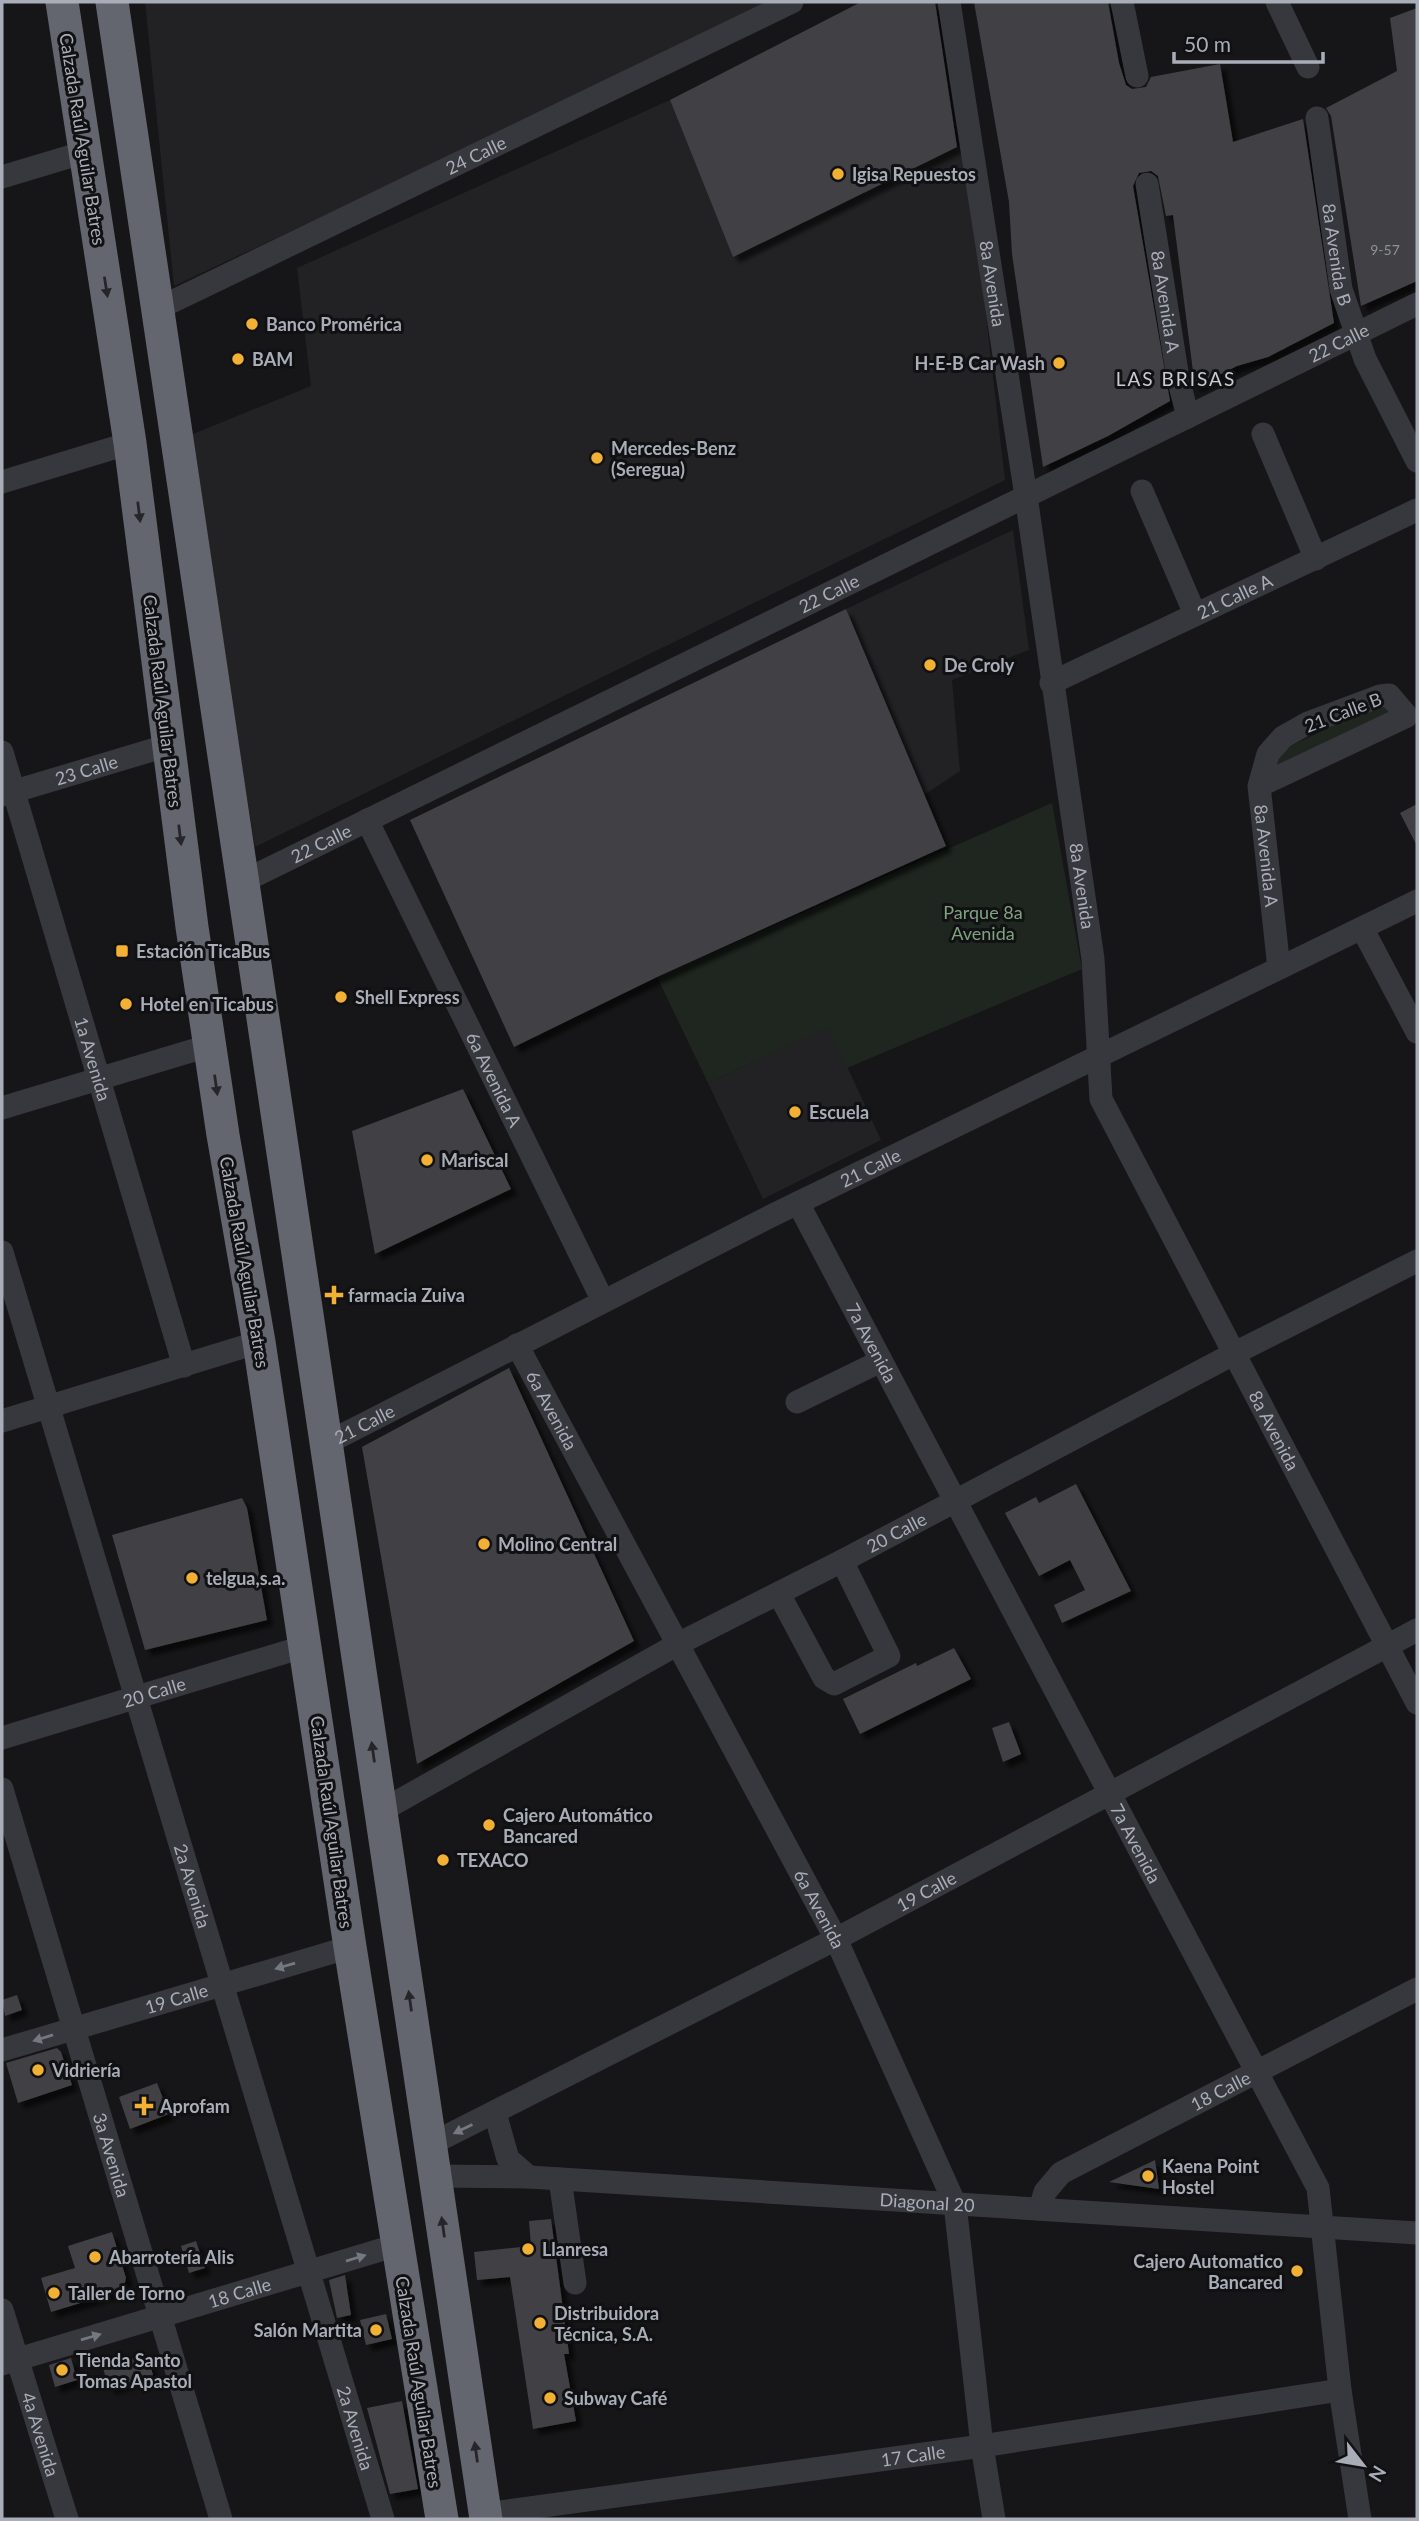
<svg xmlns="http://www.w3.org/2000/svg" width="1419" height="2521" viewBox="0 0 1419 2521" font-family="Lato,sans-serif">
<defs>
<filter id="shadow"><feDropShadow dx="6" dy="6" stdDeviation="2" flood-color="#0009"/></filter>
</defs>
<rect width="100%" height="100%" fill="#161618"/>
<path fill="#222225" d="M145 2H778L174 286Z
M670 100 733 256 966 143 1005 480 255 847 188 436 311 386 297 268Z
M1013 530 1029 650 952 680 960 771 924 795 846 609Z
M829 1027 881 1140 763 1199 708 1083Z"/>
<path fill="#1e261f" d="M1381 703 1395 713 1274 769 1282 750Z
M1052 803 1082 969 847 1068 828 1028 708 1083 657 977Z"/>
<path fill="#404145" filter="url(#shadow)" d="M861 2H935L957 147 733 257 670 100Z
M974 2H1108L1119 63 1126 85 1132 89 1146 87 1151 77 1220 64 1233 142 1303 119 1334 323 1268 357 1237 366 1195 387 1173 215 1166 216 1158 176 1151 171 1139 173 1133 186 1170 401 1108 436 1043 467 1012 254 1009 202Z
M1417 8V281L1361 306 1331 116 1326 108 1397 71 1390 18Z
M846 609 946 846 657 977 514 1047 410 820Z
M1417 804V846L1400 813Z
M463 1089 511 1189 375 1254 352 1131Z
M509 1368 634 1641 417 1764 362 1447Z
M1076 1484 1131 1591 1062 1623 1054 1605 1085 1590 1070 1560 1039 1576 1005 1513 1036 1497 1039 1503Z
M242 1498 247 1508 267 1620 145 1650 112 1535Z
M954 1648 971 1679 860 1734 843 1699 916 1663 917 1666Z
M1009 1722 1021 1754 1003 1762 992 1728Z
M17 1995 22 2010 5 2016 2 2000Z
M57 2048 61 2052 72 2085 18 2103 6 2063Z
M157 2083 169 2114 130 2129 119 2097Z
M1155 2160 1159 2189 1109 2182Z
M551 2219 569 2354H564L576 2421 533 2429 510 2277 477 2280 474 2252 531 2246 529 2221Z
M112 2232 126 2278 123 2290 51 2312 41 2278 75 2268 68 2246Z
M196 2241 205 2268 189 2273 181 2246Z
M345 2275 351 2315 337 2318 329 2280Z
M386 2314 392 2339 366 2345 360 2320Z
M147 2354 153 2375 109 2389 103 2368Z
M71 2358 77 2380 55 2387 49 2365Z
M402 2401 418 2489 390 2494 367 2408Z"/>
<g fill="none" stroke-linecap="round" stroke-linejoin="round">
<g stroke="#37383d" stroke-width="23">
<path id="s1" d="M949 2 1026 496 1093 959 1101 1099 1417 1703"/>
<path d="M1122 2 1137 76"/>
<path d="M1277 2 1308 67"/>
<path id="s2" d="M1317 118 1341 289 1365 359 1417 461"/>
<path d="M2 177 85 152"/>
<path id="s3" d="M1147 184 1178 378 1188 417"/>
<path id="s4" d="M157 309 792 2"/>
<path d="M1263 434 1316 559"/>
<path d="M2 482 130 443"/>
<path d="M1142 491 1195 614"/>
<path id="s5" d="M1051 683 1417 510"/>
<path id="s6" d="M2 752 184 1366"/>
<path id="s7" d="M1259 786 1407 716 1389 695 1380 696 1308 723 1283 737 1268 754 1259 786 1279 968"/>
<path id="s8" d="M2 795 169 745"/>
<path id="s9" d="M367 820 603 1301"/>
<path id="s10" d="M242 882 1417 304"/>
<path d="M1362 928 1417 1032"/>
<path d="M2 1108 211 1045"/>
<path id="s11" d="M798 1203 1318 2188 1340 2390 1360 2519"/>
<path id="s12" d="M2 1252 383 2519"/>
<path id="s13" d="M517 1345 836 1939 955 2204 982 2446 994 2519"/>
<path d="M797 1402 881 1361"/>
<path d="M2 1421 259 1342"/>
<path id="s14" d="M327 1443 771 1216 1417 901"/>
<path d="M779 1594 824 1678 834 1684 889 1656 842 1561"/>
<path id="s15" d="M2 1738 306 1646"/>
<path id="s16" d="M2 1789 221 2519"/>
<path id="s17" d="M381 1811 678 1644 842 1561 1235 1353 1417 1261"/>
<path id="s18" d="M2 2050 350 1947"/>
<path d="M495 2113 508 2159 529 2177"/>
<path id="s19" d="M431 2144 836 1939 1417 1630"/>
<path id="s20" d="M436 2176 529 2177 1417 2233"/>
<path d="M560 2179 575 2283"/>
<path id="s21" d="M1040 2209 1045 2192 1061 2173 1417 1989"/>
<path id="s22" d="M2 2310 67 2519"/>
<path id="s23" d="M2 2364 397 2245"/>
<path id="s24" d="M485 2514 982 2446 1340 2390"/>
</g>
<path stroke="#63666e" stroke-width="33" d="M62 2 130 443 192 927 223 1135 259 1342 350 1947 442 2519
M112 2 486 2519"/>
</g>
<defs><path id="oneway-solid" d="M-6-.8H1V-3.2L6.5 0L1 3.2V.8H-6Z" transform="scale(1.75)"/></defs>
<g fill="#26262a">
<use href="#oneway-solid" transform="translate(106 287) rotate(81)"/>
<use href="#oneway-solid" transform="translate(139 512) rotate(83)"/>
<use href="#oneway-solid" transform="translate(180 835) rotate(83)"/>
<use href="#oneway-solid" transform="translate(216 1085) rotate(82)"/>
<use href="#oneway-solid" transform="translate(373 1752) rotate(-98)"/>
<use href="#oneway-solid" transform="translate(410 2001) rotate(-98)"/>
<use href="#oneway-solid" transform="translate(443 2227) rotate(-98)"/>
<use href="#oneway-solid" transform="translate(476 2452) rotate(-98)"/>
</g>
<g fill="#757881">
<use href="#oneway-solid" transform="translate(285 1966) rotate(164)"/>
<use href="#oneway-solid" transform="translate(43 2038) rotate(163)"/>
<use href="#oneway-solid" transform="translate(463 2129) rotate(154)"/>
<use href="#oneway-solid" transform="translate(356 2258) rotate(-17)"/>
<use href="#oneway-solid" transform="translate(91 2337) rotate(-16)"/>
</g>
<g fill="#f2b134" stroke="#111113" stroke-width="2.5">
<circle cx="838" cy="174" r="7"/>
<circle cx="252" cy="324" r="7"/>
<circle cx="238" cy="359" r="7"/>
<circle cx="1059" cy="363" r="7"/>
<circle cx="597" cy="458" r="7"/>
<circle cx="930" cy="665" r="7"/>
<rect x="115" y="944" width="14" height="14" rx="3.5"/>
<circle cx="341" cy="997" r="7"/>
<circle cx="126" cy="1004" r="7"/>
<circle cx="795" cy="1112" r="7"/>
<circle cx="427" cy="1160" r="7"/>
<path d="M330.5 1284.5h7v7h7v7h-7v7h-7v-7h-7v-7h7z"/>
<circle cx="484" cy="1544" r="7"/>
<circle cx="192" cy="1578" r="7"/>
<circle cx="489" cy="1825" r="7"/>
<circle cx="443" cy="1860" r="7"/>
<circle cx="38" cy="2070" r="7"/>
<path d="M140.5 2095.5h7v7h7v7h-7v7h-7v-7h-7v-7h7z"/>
<circle cx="1148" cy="2176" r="7"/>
<circle cx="528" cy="2249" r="7"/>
<circle cx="95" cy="2257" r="7"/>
<circle cx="1297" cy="2271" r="7"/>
<circle cx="54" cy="2293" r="7"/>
<circle cx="540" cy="2323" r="7"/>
<circle cx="376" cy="2330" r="7"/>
<circle cx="62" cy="2370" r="7"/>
<circle cx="550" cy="2398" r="7"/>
</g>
<g text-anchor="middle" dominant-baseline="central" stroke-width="6" stroke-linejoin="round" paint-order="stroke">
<g font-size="14" fill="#8e929b">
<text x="1385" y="249">9-57</text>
</g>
<g font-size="18" fill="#a8adb8" stroke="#111113">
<text transform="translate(83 139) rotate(81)">Calzada Raúl Aguilar Batres</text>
<text stroke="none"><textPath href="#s4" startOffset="354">24 Calle</textPath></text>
<text stroke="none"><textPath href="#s2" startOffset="138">8a Avenida B</textPath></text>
<text stroke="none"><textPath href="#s1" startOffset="285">8a Avenida</textPath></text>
<text stroke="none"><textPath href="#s3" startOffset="119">8a Avenida A</textPath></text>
<text stroke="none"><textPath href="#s10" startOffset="1222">22 Calle</textPath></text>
<text stroke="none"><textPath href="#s10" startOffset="654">22 Calle</textPath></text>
<text stroke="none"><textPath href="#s5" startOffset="203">21 Calle A</textPath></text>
<text transform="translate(163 701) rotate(83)">Calzada Raúl Aguilar Batres</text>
<text transform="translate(1343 712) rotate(-21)">21 Calle B</text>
<text stroke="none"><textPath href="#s8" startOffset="88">23 Calle</textPath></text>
<text stroke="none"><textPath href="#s10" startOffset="88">22 Calle</textPath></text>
<text stroke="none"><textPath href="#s7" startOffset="432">8a Avenida A</textPath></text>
<text stroke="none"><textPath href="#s1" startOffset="894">8a Avenida</textPath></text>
<text stroke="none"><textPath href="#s6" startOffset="320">1a Avenida</textPath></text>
<text stroke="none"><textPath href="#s9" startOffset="289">6a Avenida A</textPath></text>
<text stroke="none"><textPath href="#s14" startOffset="609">21 Calle</textPath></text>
<text transform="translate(245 1262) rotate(80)">Calzada Raúl Aguilar Batres</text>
<text stroke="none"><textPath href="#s11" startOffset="158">7a Avenida</textPath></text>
<text stroke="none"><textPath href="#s13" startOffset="74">6a Avenida</textPath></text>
<text stroke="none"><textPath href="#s14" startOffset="42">21 Calle</textPath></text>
<text stroke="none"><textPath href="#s1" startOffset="1482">8a Avenida</textPath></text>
<text stroke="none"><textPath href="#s17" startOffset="586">20 Calle</textPath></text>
<text stroke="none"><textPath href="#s15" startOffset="159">20 Calle</textPath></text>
<text transform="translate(332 1822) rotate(82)">Calzada Raúl Aguilar Batres</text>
<text stroke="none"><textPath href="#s11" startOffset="724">7a Avenida</textPath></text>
<text stroke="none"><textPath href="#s12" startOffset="662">2a Avenida</textPath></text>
<text stroke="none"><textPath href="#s19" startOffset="556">19 Calle</textPath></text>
<text stroke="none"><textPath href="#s13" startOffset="640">6a Avenida</textPath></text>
<text stroke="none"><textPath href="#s18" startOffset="182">19 Calle</textPath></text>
<text stroke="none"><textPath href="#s21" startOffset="222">18 Calle</textPath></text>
<text stroke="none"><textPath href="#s16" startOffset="382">3a Avenida</textPath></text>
<text stroke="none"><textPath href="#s20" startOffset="492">Diagonal 20</textPath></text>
<text stroke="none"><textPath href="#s23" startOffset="248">18 Calle</textPath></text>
<text transform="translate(419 2382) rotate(81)">Calzada Raúl Aguilar Batres</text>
<text stroke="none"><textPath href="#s12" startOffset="1228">2a Avenida</textPath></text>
<text stroke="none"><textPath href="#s22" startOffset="130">4a Avenida</textPath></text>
<text stroke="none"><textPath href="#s24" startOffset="432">17 Calle</textPath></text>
</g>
<g font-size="18" font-weight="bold" fill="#a8adb8" stroke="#111113" text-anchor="start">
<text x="852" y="174">Igisa Repuestos</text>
<text x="266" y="324">Banco Promérica</text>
<text x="252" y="359">BAM</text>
<text x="1045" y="363" text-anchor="end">H-E-B Car Wash</text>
<text x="611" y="448">Mercedes-Benz<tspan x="611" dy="21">(Seregua)</tspan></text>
<text x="944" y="665">De Croly</text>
<text x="136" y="951">Estación TicaBus</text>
<text x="355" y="997">Shell Express</text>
<text x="140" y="1004">Hotel en Ticabus</text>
<text x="809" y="1112">Escuela</text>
<text x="441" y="1160">Mariscal</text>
<text x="348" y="1295">farmacia Zuiva</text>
<text x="498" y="1544">Molino Central</text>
<text x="206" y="1578">telgua,s.a.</text>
<text x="503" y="1815">Cajero Automático<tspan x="503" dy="21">Bancared</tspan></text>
<text x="457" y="1860">TEXACO</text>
<text x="52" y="2070">Vidriería</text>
<text x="160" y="2106">Aprofam</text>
<text x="1162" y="2166">Kaena Point<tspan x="1162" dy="21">Hostel</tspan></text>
<text x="542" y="2249">Llanresa</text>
<text x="109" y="2257">Abarrotería Alis</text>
<text x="1283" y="2261" text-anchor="end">Cajero Automatico<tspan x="1283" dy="21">Bancared</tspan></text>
<text x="68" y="2293">Taller de Torno</text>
<text x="554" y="2313">Distribuidora<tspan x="554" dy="21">Técnica, S.A.</tspan></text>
<text x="362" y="2330" text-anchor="end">Salón Martita</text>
<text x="76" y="2360">Tienda Santo<tspan x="76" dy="21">Tomas Apastol</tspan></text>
<text x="564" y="2398">Subway Café</text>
</g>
<g font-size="18" fill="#7fa381" stroke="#111113">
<text x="983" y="912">Parque 8a<tspan x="983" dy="21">Avenida</tspan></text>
</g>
<g font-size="19" letter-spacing="2" fill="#c9ccd4" stroke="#111113">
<text x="1176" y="378">LAS BRISAS</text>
</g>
</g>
<rect width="1419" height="2521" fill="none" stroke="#a8adb8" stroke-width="7"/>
<g transform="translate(1363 2465) rotate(121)" stroke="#111113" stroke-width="5" paint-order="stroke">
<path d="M0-5L12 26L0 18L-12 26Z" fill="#a8adb8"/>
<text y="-10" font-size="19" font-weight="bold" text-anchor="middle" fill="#a8adb8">N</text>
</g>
<path d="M1174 52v10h149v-10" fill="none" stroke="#a8adb8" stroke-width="3.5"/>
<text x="1184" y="52" font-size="21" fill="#a8adb8" stroke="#111113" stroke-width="5" paint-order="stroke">50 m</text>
</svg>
